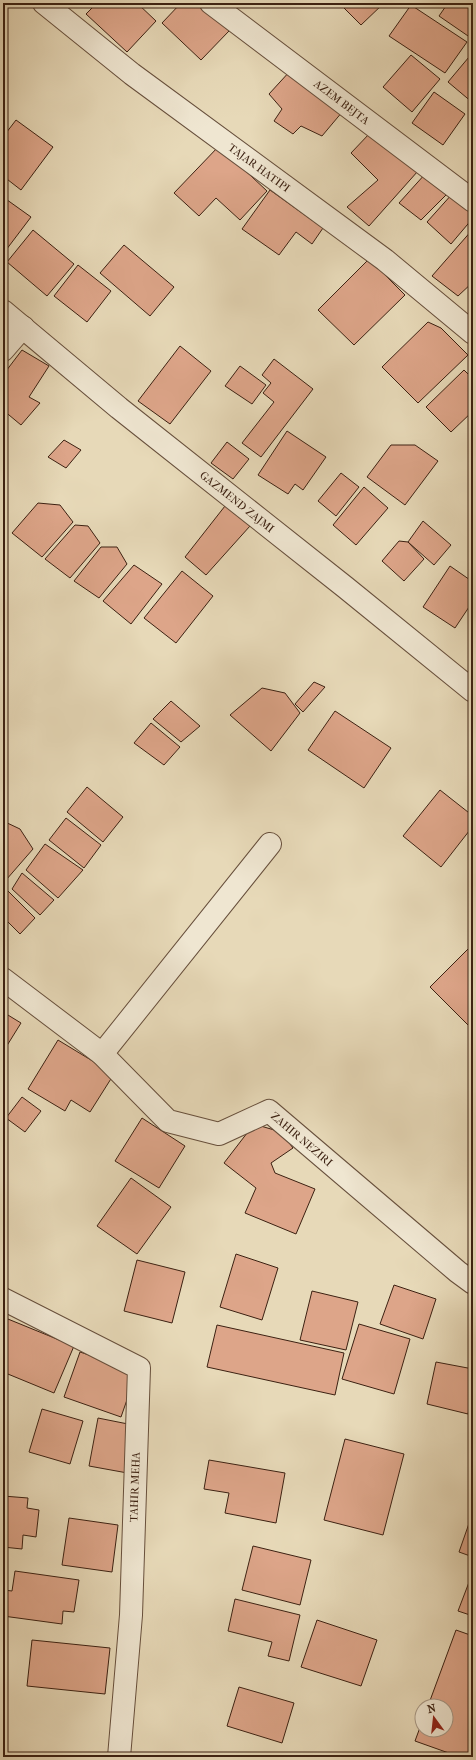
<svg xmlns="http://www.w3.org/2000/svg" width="476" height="1760" viewBox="0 0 476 1760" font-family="'IM FELL French Canon',serif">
<rect width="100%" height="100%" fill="#e7d9b8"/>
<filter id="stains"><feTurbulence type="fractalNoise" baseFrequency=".005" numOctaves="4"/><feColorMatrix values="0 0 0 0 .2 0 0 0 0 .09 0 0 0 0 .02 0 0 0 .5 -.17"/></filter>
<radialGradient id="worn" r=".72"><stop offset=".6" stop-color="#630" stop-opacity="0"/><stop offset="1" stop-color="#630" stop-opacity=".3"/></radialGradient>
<path fill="#dda589" stroke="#3c2112" d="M97 3H137L156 21 127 52 86 14Z
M181 3H199L229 31 201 60 162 23Z
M339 3H384L361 25Z
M448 3H473V35L471 38 439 16Z
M411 5 467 42 445 73 389 36Z
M411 55 440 79 412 112 383 87Z
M469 57 473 61V103L448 82Z
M291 70 343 111 322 136 301 126 293 134 274 121 282 109 269 94Z
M434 92 465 114 443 145 412 123Z
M16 120 53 147 21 190 3 176V137Z
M370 133 418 171 369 226 347 207 378 180 351 153Z
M219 146 267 191 240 220 216 198 199 216 174 193Z
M426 173 450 191 421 220 399 203Z
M270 190 323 228 312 244 296 232 279 255 242 229Z
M453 193 473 207V218L451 244 427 222Z
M3 197 31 217 3 254Z
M473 229V282L458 296 432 276Z
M33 230 74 264 47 296 7 262Z
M124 245 174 287 150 316 100 273Z
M369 259 405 295 354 345 318 310Z
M78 265 111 291 87 322 54 296Z
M3 317 12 324 3 335Z
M428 322 441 328 468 355 418 403 382 367Z
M180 346 211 371 170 424 138 401Z
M22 350 49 366 29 397 40 403 21 425 3 410V375Z
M274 359 313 389 261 457 242 443 274 402 263 393 271 383 262 375Z
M240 366 266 385 252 404 225 386Z
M464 370 473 379V411L451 432 426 407Z
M287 431 326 457 303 490 295 484 288 494 258 475Z
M64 440 81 450 66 468 48 457Z
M227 442 249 459 233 479 211 463Z
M391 445H415L438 461 405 505 367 477Z
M341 473 359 487 336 516 318 501Z
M364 487 388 508 356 545 333 525Z
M38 503 60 505 73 522 42 557 12 533Z
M225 506 250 526 206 575 185 557Z
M423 521 451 545 434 565 408 542Z
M75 525 88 526 100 543 70 578 45 559Z
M399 541 408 542 424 559 404 581 382 561Z
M101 547H117L127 564 99 598 74 581Z
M134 565 162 584 131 624 103 601Z
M450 566 473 582V601L455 628 423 607Z
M182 571 213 596 176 643 144 618Z
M314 682 325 687 303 712 295 704Z
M262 688 285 693 300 713 271 751 230 715Z
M171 701 200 726 181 742 153 719Z
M335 711 391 748 364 788 308 750Z
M151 723 180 747 164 765 134 743Z
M87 787 123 817 103 842 67 812Z
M440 790 473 816V826L441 867 403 836Z
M66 818 101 845 84 868 49 840Z
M3 821 20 829 33 849 6 880 3 877Z
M45 844 83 870 58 898 26 870Z
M22 873 54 900 40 915 12 889Z
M7 890 35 918 20 934 3 917V894Z
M473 944V1027L471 1028 430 987Z
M3 1012 21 1023 3 1052Z
M58 1040 114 1074 90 1112 71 1100 65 1111 28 1089Z
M22 1097 41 1111 25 1132 6 1118Z
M142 1118 185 1146 159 1188 115 1161Z
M254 1124 281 1132 293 1148 271 1163 275 1173 315 1189 296 1234 245 1213 256 1188 224 1163Z
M131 1178 171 1207 137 1254 97 1226Z
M236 1254 278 1268 262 1320 220 1307Z
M137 1260 185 1272 172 1323 124 1311Z
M394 1285 436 1299 423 1339 380 1324Z
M312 1291 358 1302 346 1350 300 1340Z
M3 1317 74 1346 54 1393 3 1372Z
M359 1324 410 1339 394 1394 342 1379Z
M217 1325 344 1353 335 1395 207 1367Z
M80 1352 137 1371 121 1417 64 1397Z
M436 1362 473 1369V1392L468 1414 427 1404Z
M42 1409 83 1421 70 1464 29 1452Z
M98 1418 143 1427 133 1474 89 1466Z
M345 1439 404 1454 383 1535 324 1520Z
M209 1460 285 1473 276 1523 225 1513 229 1493 204 1489Z
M3 1496 28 1498 27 1508 39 1510 36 1537 23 1535 22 1549 3 1547Z
M473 1512V1557L459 1552Z
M69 1518 118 1525 112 1572 62 1565Z
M253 1546 311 1560 300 1605 242 1590Z
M15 1571 79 1580 74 1612 63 1611 62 1624 3 1616 4 1590 12 1591Z
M471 1577 473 1578V1616L458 1611Z
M235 1599 300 1615 289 1661 268 1656 272 1642 228 1631Z
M317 1620 377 1640 361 1686 301 1667Z
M456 1630 473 1636V1739L467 1757H460L415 1741 422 1722V1730H446V1706H428Z
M32 1640 110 1648 105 1694 27 1686Z
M239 1687 294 1703 282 1743 227 1726Z"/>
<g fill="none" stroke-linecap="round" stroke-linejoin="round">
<g stroke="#674f3c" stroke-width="24">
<g id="minor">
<path id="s1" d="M44 3 132 74 385 260 473 333"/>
<path id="s2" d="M211 3 473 201"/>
<path id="s3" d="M3 311 119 408 345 587 473 691"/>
<path d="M3 350 23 327"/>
<path id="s4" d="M3 979 102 1054 168 1121 219 1134 269 1111 458 1272 473 1283"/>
<path d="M102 1054 270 844"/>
<path d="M3 1299 139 1368 131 1615 119 1757"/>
</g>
</g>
<use href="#minor" stroke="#efe6d1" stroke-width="22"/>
</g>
<g text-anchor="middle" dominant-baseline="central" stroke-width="3" stroke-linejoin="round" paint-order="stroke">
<g font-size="11" fill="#3c2112" stroke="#efe6d1">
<text stroke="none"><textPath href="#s2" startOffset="164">AZEM BEJTA</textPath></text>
<text stroke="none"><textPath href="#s1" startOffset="271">TAJAR HATIPI</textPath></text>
<text stroke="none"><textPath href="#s3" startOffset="302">GAZMEND ZAJMI</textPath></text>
<text stroke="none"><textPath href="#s4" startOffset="369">ZAHIR NEZIRI</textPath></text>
<text transform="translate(135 1487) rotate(-88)">TAHIR MEHA</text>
</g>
</g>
<rect width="476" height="1760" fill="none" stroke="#e7d9b8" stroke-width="16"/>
<rect x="4" y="4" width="468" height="1752" fill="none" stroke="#3c2112" stroke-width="2"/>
<rect x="8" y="8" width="460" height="1744" fill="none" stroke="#3c2112"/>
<g transform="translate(434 1718) rotate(345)"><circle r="19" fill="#efe6d1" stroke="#a79785"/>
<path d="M0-3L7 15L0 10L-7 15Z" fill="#8f2418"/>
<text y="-6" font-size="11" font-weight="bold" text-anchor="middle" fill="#3c2112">N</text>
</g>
<rect width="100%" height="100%" filter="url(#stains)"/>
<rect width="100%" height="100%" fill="url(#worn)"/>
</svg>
